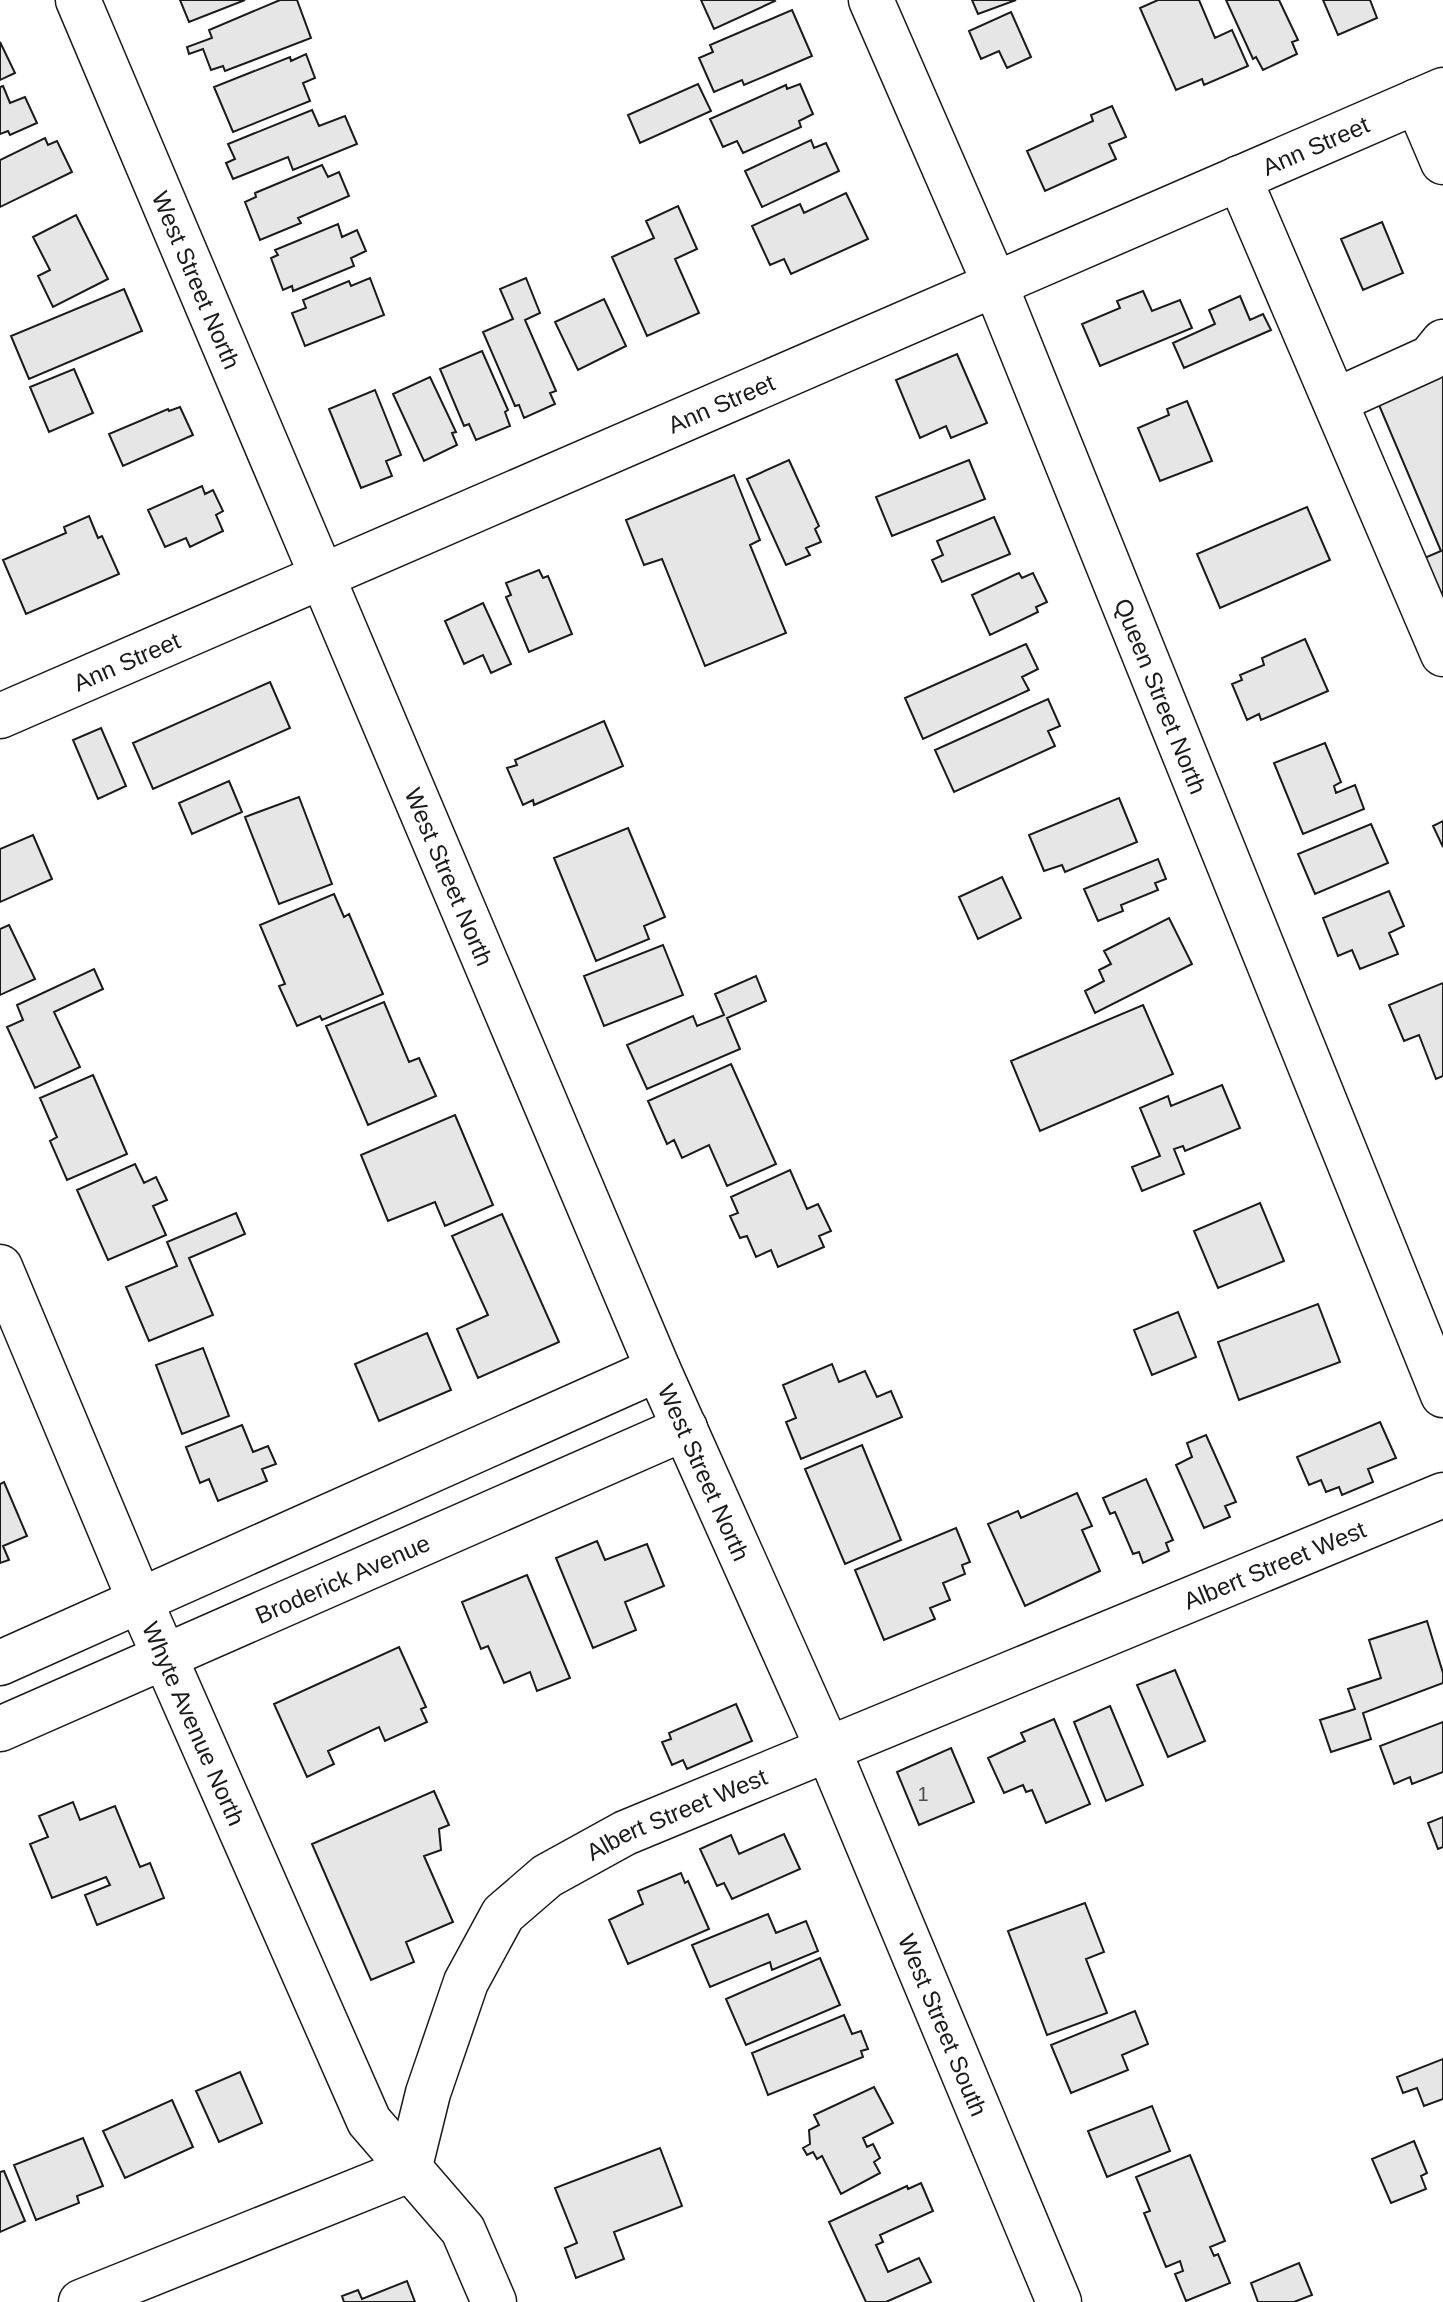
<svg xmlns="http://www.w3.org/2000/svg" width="1443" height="2302" viewBox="0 0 1443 2302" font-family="Helvetica,sans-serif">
<rect width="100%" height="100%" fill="#fff"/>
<path fill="#e6e6e6" stroke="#1a1a1a" stroke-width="2" d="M180 0H245L189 22Z
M280 0H297L311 38 225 71 223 66 211 70 203 49 189 54 187 47 212 38 209 30Z
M701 0H774L775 1 714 29Z
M972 0H1016L978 14Z
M1158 0H1199L1215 38 1232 30 1248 66 1204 85 1202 79 1176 90 1140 8Z
M1226 0H1279L1298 40 1292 42 1297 54 1263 70 1256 57 1253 59Z
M1323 0H1370L1377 18 1338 35Z
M792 10 812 56 744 85 742 80 714 92 699 58 713 52 710 45Z
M1011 12 1031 57 1007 68 999 51 981 59 969 31Z
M0 42 15 73 0 80Z
M306 54 315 78 303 83 310 101 233 132 214 87 290 57 291 61Z
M698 84 711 111 640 143 628 115Z
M800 84 813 114 799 121 801 127 743 153 737 141 723 147 710 119 786 85 787 89Z
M3 86 10 103 25 97 37 123 10 135 8 131 0 134V87Z
M1112 106 1126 137 1109 144 1116 159 1045 191 1027 151 1093 121 1091 115Z
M312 110 319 126 345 116 357 144 293 170 288 157 233 179 226 163 235 159 228 144Z
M45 138 48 145 57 141 72 172 0 207V160Z
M811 140 814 148 826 143 839 171 762 207 745 171Z
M322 165 328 177 339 172 349 196 298 218 301 223 260 240 245 202 256 197 255 193Z
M846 193 868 239 791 274 784 259 770 265 752 226 800 204 804 213Z
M678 206 697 249 675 259 699 313 647 336 612 257 654 238 646 221Z
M76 215 108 279 53 307 38 276 50 270 33 237Z
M1382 222 1403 273 1363 290 1341 239Z
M338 224 342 237 357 230 366 251 351 258 354 266 293 291 292 286 283 290 271 258 278 255 275 250Z
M370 278 384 315 305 346 292 313 306 308 303 300 349 281 351 286Z
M526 278 540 313 525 320 556 391 550 393 555 404 524 418 519 405 515 406 483 332 513 319 500 289Z
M124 289 142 331 29 379 11 336Z
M1143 291 1152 311 1180 300 1192 328 1100 366 1082 324 1120 308 1117 301Z
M1240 296 1250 320 1263 314 1271 330 1184 368 1173 343 1215 324 1209 310Z
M604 299 626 346 578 370 555 322Z
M482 351 508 410 505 412 510 426 476 440 469 424 464 426 440 369Z
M957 354 987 423 951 438 946 426 920 438 896 380Z
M74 369 93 413 49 432 30 387Z
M1443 370V609L1422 559 1441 551 1376 398Z
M430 377 456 432 452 433 457 445 424 461 393 394Z
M375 390 401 455 386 461 392 476 361 488 329 409Z
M1187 401 1212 461 1160 481 1138 428 1169 415 1167 409Z
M180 407 193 435 123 466 109 434 168 409 169 411Z
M789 460 819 526 815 529 821 542 806 548 810 555 786 565 747 479Z
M969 460 985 499 892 536 876 497Z
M734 475 760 540 750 545 786 633 705 666 662 559 644 565 626 520Z
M202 486 205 494 213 490 223 511 216 515 223 531 190 547 186 538 165 547 148 510Z
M1307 507 1330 560 1220 608 1197 554Z
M89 516 98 538 102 536 119 574 26 614 3 560 66 533 64 527Z
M994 517 1010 554 942 582 932 560 943 555 937 541Z
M539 570 543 578 548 576 572 634 529 652 506 597 511 595 506 583Z
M1019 573 1022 578 1033 573 1047 602 1036 607 1038 612 990 635 972 595Z
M483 603 511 664 491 673 483 655 464 664 445 621Z
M1305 639 1328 691 1261 720 1259 714 1247 720 1232 684 1242 680 1240 675 1264 665 1262 658Z
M1026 644 1038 669 1022 677 1029 690 923 739 905 698Z
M270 682 290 728 153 789 133 743Z
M1048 699 1060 726 1048 731 1055 746 954 792 935 750Z
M604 721 623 766 534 805 533 800 523 805 507 768 517 765 515 760Z
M101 728 126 786 98 799 73 740Z
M1325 743 1341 782 1334 786 1336 793 1355 785 1364 809 1303 834 1274 763Z
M229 781 242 812 192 834 179 803Z
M299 797 332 884 279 904 245 817Z
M1119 798 1137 842 1065 872 1062 865 1044 871 1029 835Z
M1443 821V847L1433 826Z
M1371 824 1388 863 1315 894 1298 854Z
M628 828 665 917 644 926 649 939 596 961 554 858Z
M33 835 52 879 0 902V849Z
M1158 859 1166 879 1155 883 1158 890 1121 905 1123 911 1098 921 1084 889Z
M1002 877 1021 918 978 939 959 897Z
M1389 891 1404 926 1389 933 1398 954 1360 969 1352 950 1338 956 1323 918Z
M334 894 344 917 349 914 383 994 322 1020 320 1016 297 1026 279 986 285 984 260 925Z
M1169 918 1192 964 1095 1013 1085 991 1104 981 1099 970 1111 964 1104 951Z
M9 925 35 979 0 995V929Z
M663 945 683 995 604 1026 584 976Z
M94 969 103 989 54 1012 80 1067 35 1088 7 1027 23 1020 17 1005Z
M756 976 766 1001 727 1018 740 1049 647 1089 627 1045 693 1016 697 1026 724 1015 715 994Z
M1443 983V1076L1436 1079 1419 1035 1404 1041 1389 1005Z
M384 1002 409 1062 419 1058 436 1096 368 1125 326 1026Z
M1143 1005 1173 1074 1040 1131 1011 1061Z
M731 1064 776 1164 727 1186 709 1145 682 1158 674 1140 667 1144 648 1101Z
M93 1075 127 1154 67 1180 50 1141 57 1137 40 1098Z
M1222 1085 1240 1128 1185 1151 1183 1146 1174 1149 1184 1174 1142 1191 1132 1167 1160 1156 1140 1108 1168 1096 1171 1106Z
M455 1115 493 1205 445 1226 435 1202 388 1221 361 1155Z
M135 1164 144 1183 156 1177 167 1200 153 1206 166 1235 108 1260 77 1190Z
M790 1170 807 1209 818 1204 831 1231 819 1236 824 1247 778 1267 771 1250 756 1257 747 1236 740 1238 730 1216 738 1213 731 1197Z
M1260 1203 1284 1261 1218 1288 1194 1231Z
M236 1213 245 1234 189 1258 213 1315 149 1341 126 1287 177 1266 167 1242Z
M502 1214 559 1342 478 1378 457 1329 488 1315 452 1236Z
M1318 1304 1340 1362 1239 1400 1218 1342Z
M1178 1312 1196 1357 1152 1375 1134 1330Z
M427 1333 451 1390 379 1421 355 1364Z
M203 1348 229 1416 182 1434 156 1365Z
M832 1364 839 1382 865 1371 877 1397 891 1391 902 1417 801 1459 786 1422 796 1418 783 1385Z
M1380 1422 1396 1458 1368 1469 1373 1482 1342 1495 1339 1487 1326 1492 1321 1480 1309 1485 1297 1457Z
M242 1425 253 1452 268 1446 276 1464 262 1469 267 1481 218 1501 209 1479 200 1483 186 1447Z
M1206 1435 1236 1502 1225 1506 1230 1517 1204 1528 1176 1465 1192 1457 1187 1443Z
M862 1445 901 1540 845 1564 805 1469Z
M1146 1479 1173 1540 1166 1543 1169 1551 1143 1563 1139 1552 1133 1554 1115 1512 1110 1514 1103 1498Z
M4 1482 27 1536 3 1546 9 1560 0 1563V1484Z
M1077 1493 1092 1526 1082 1530 1100 1571 1025 1606 988 1524 1018 1511 1021 1518Z
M956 1528 970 1562 962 1565 965 1574 943 1583 950 1600 930 1608 935 1619 884 1640 855 1570Z
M597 1541 605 1560 647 1544 664 1586 625 1602 636 1630 593 1648 556 1558Z
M527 1575 570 1678 537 1691 530 1672 504 1683 488 1646 481 1649 462 1602Z
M1427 1621 1443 1673V1683L1363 1713 1371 1739 1331 1752 1320 1720 1355 1709 1348 1689 1381 1678 1369 1640Z
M399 1647 426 1707 421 1709 427 1722 385 1741 379 1727 328 1751 334 1764 307 1777 274 1704Z
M1175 1670 1205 1741 1168 1757 1137 1685Z
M736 1704 752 1741 687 1769 683 1760 672 1765 662 1742 671 1739 669 1733Z
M1110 1706 1143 1785 1106 1801 1074 1722Z
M1054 1719 1090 1804 1046 1823 1032 1790 1026 1792 1023 1785 1004 1793 988 1758 1025 1741 1021 1733Z
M1443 1722V1772L1412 1784 1410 1777 1394 1784 1380 1746Z
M951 1748 974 1802 919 1825 897 1772Z
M434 1791 449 1825 439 1829 441 1850 424 1856 453 1922 406 1942 414 1962 371 1980 312 1844Z
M73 1802 80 1820 115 1806 140 1867 150 1863 164 1898 97 1925 85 1895 110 1885 106 1877 52 1898 30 1844 48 1837 39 1816Z
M1443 1817V1847L1438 1849 1428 1823Z
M784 1834 800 1869 732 1899 724 1883 717 1886 700 1849 731 1835 739 1854Z
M681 1873 685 1883 688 1881 709 1929 628 1964 609 1920 643 1904 638 1891Z
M1085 1903 1104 1952 1086 1959 1107 2013 1047 2035 1008 1931Z
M768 1914 776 1933 806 1921 818 1951 772 1970 770 1962 710 1987 692 1945Z
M820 1958 840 2005 746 2045 726 1999Z
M1135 2011 1148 2044 1122 2055 1128 2070 1071 2093 1051 2045Z
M844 2015 852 2034 861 2031 868 2049 861 2051 863 2057 768 2095 752 2053Z
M1443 2059V2099L1424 2106 1417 2088 1403 2093 1397 2077Z
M240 2072 262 2123 219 2142 196 2091Z
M874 2087 893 2123 863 2138 867 2147 873 2144 880 2158 874 2162 880 2173 841 2194 822 2156 817 2159 813 2152 807 2155 803 2148 810 2144 809 2130 819 2125 814 2115Z
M172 2100 193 2147 125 2178 103 2131Z
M1152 2106 1170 2151 1107 2177 1088 2131Z
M83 2138 103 2186 77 2196 79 2203 36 2220 14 2165Z
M1414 2141 1427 2173 1421 2176 1426 2189 1391 2203 1372 2159Z
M660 2148 682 2206 614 2232 624 2259 576 2278 565 2248 577 2243 555 2188Z
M1190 2155 1225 2241 1210 2247 1214 2256 1218 2254 1230 2283 1186 2301 1175 2274 1183 2271 1180 2261 1166 2267 1144 2213 1150 2211 1136 2177Z
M4 2171 25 2221 0 2232V2172Z
M921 2183 933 2211 880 2235 883 2242 876 2245 888 2272 919 2258 931 2282 886 2302H866L829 2222 907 2186 908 2189Z
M1299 2263 1312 2295 1294 2302H1258L1251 2283Z
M407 2281 415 2302H344L342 2296 358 2290 362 2299Z"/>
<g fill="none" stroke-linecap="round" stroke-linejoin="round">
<g stroke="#1a1a1a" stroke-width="47">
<g id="minor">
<path id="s1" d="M78 0 658 1369 828 1749 1059 2302"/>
<path id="s2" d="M871 0 994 282 1443 1395"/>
<path d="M1417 101 1443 162"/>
<path d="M1239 178 1443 654"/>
<path d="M1335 401 1430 358 1443 342"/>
<path id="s3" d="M0 716 1443 90"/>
<path id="s4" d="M0 1267 140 1601 369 2121 463 2230 494 2302"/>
<path d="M0 1663 658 1369"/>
<path id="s5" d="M0 1729 685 1428"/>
<path id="s6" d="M409 2170 428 2093 466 1982 503 1914 547 1876 625 1833 1443 1495"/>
<path d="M81 2302 409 2170"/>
</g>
</g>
<use href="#minor" stroke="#fff" stroke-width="44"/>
</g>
<g text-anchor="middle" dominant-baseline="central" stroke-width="6" stroke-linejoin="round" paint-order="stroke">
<g font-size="20" fill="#4d4d4d">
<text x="923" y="1794">1</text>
</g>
<g font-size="24" fill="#1a1a1a" stroke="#fff">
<text stroke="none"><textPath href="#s3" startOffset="1434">Ann Street</textPath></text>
<text stroke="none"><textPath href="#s1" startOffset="304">West Street North</textPath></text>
<text stroke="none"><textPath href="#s3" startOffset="786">Ann Street</textPath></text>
<text stroke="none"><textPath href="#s3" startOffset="138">Ann Street</textPath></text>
<text stroke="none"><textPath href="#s2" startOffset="754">Queen Street North</textPath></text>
<text stroke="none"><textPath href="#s1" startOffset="952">West Street North</textPath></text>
<text stroke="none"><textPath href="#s1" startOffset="1600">West Street North</textPath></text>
<text stroke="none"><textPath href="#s6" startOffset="1124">Albert Street West</textPath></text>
<text stroke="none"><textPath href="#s5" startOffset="374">Broderick Avenue</textPath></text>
<text stroke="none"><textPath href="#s4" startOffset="496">Whyte Avenue North</textPath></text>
<text stroke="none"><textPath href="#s6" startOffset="476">Albert Street West</textPath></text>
<text stroke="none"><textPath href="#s1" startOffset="2202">West Street South</textPath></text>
</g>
</g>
</svg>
